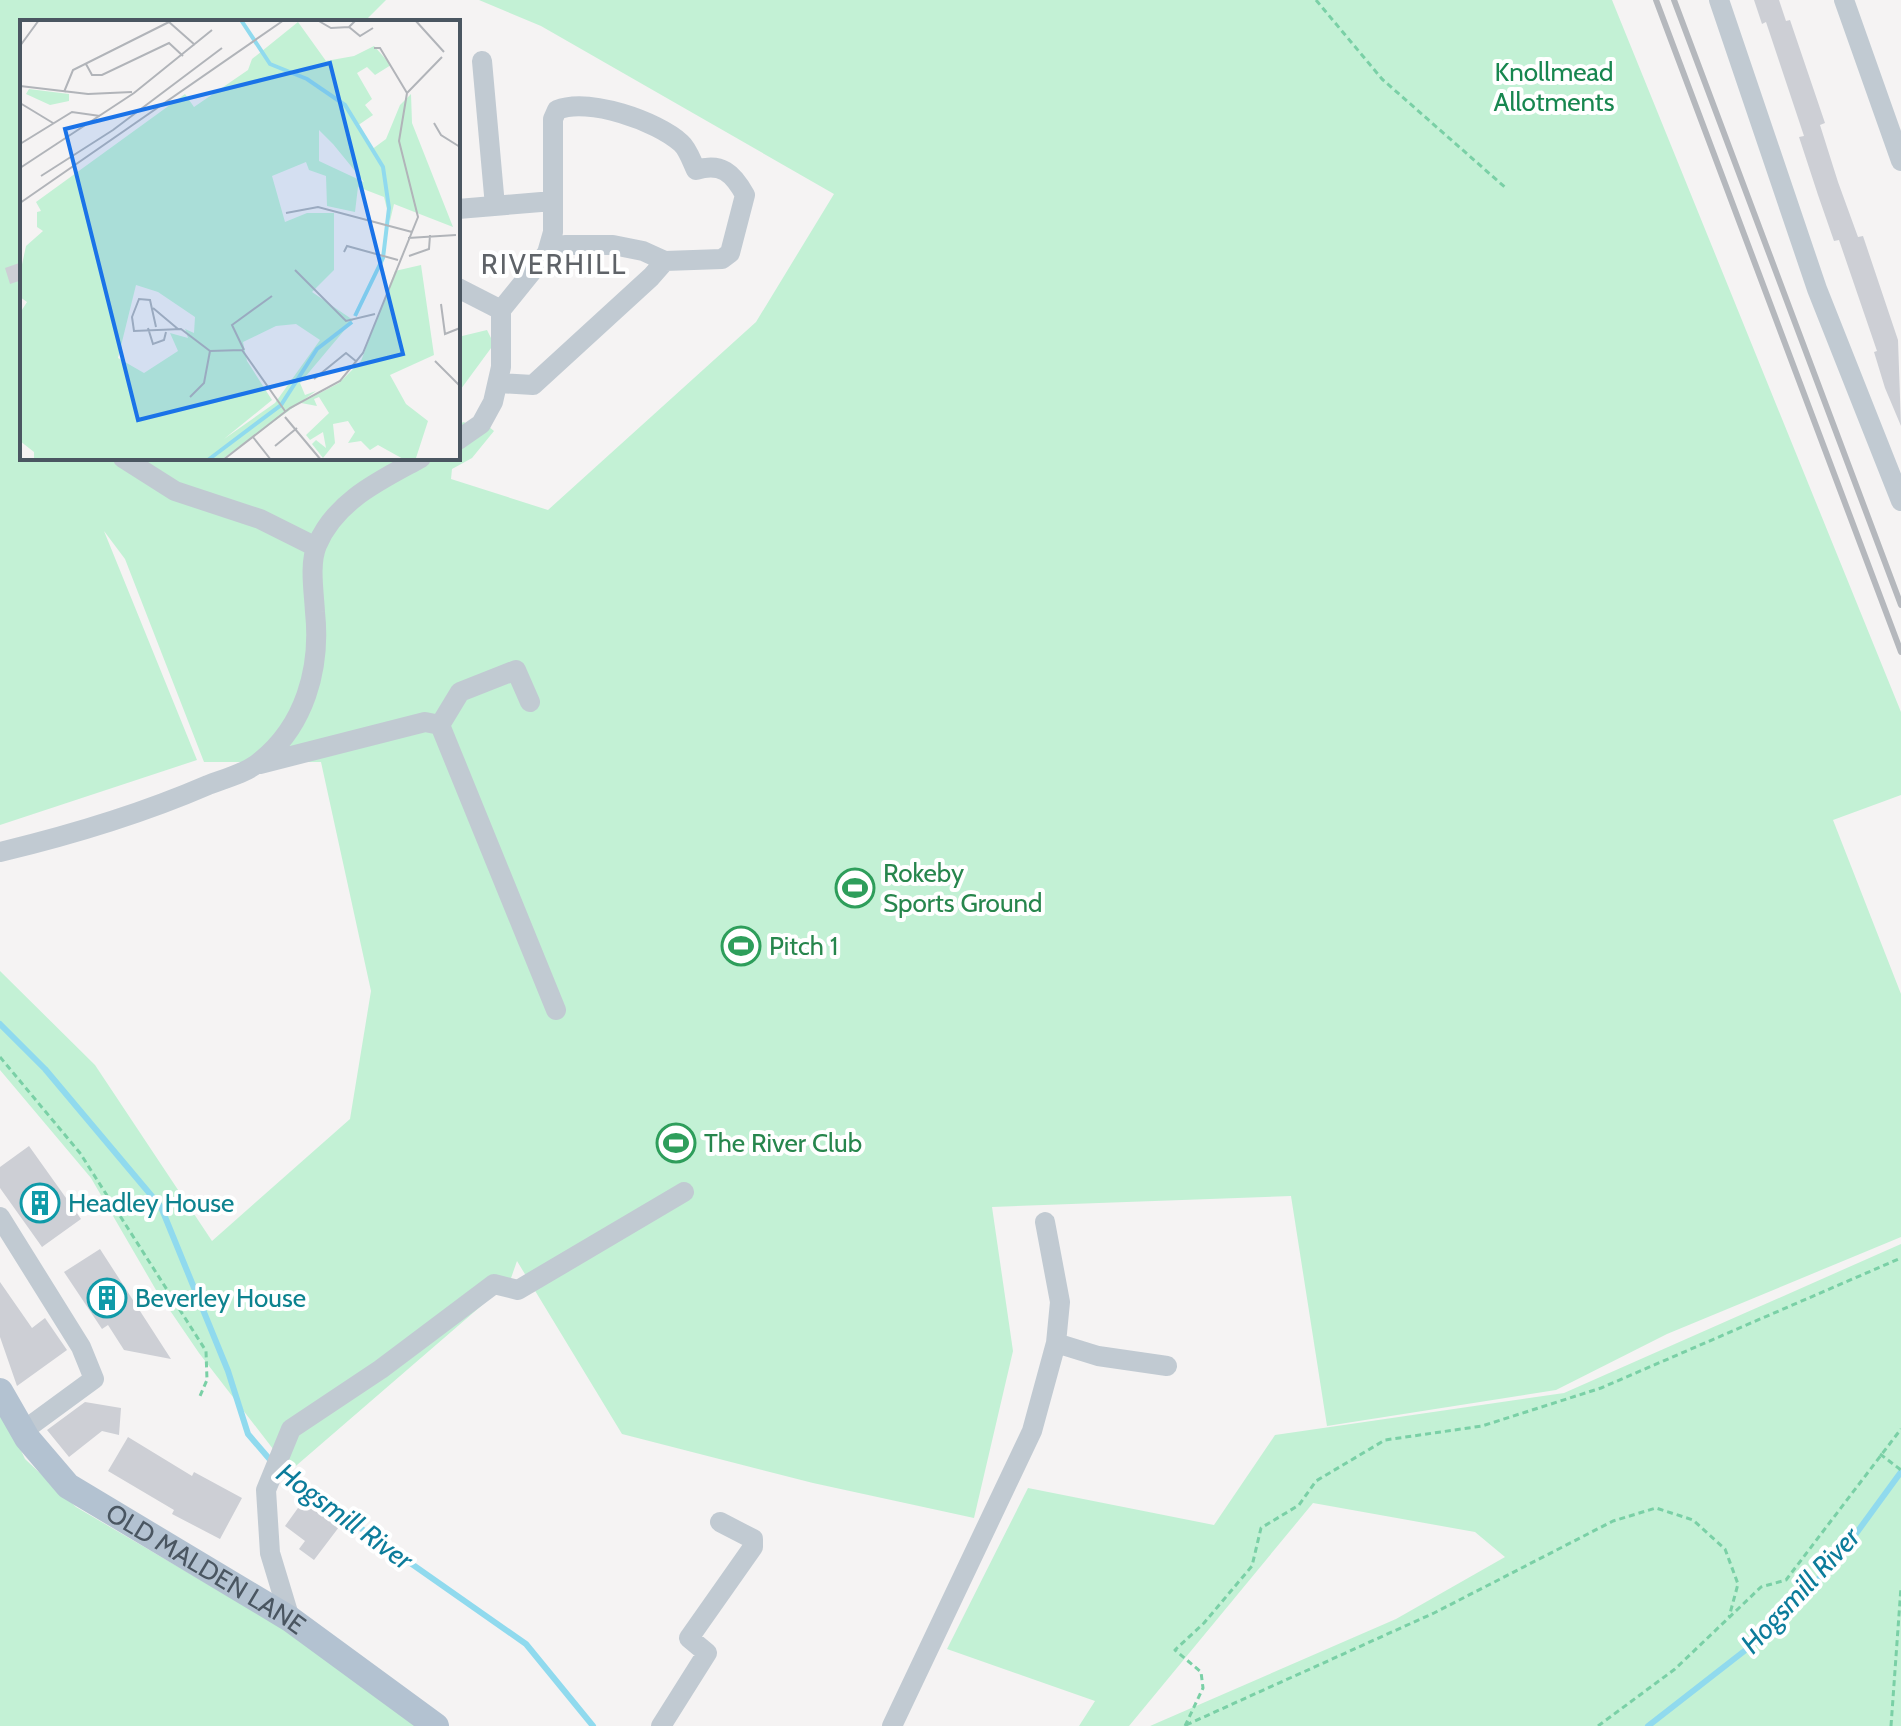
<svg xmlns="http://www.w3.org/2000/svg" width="1901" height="1726" viewBox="0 0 1901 1726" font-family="Cabin,sans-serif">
<rect width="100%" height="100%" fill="#f5f3f3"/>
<path fill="#c3f1d5" d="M0 0H386L364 22H22V458H458V424L464 422 478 432 488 426 494 431 472 458 452 469 451 479 548 510 756 322 834 194 541 26 479 0H1612L1901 712V795L1833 820 1901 994V1237L1667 1334 1556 1390 1327 1426 1291 1196 992 1207 1013 1351 974 1518 813 1483 622 1434 517 1261 510 1281 290 1471 199 1353 156 1290 91 1178 0 1070V971L95 1065 212 1241 350 1119 371 991 321 762H204L125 559 104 531 197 760 0 825Z
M487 330 494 344 458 393V337Z
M1901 1244V1726H1150L1396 1619 1505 1557 1475 1532 1313 1503 1129 1726H1079L1095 1701 947 1649 1028 1488 1214 1525 1275 1435 1564 1393Z
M0 1406 25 1459 76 1507 351 1668 424 1726H0Z"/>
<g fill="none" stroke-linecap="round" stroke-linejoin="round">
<path stroke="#90daee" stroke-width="6" d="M0 1024 45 1069 161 1207 228 1371 248 1434 272 1462
M279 1471 526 1644 593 1726
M1648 1726 1761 1638 1836 1561 1901 1472"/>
</g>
<path fill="#cdcfd5" d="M1754 0H1779L1786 21 1790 20 1825 123 1820 125 1838 182 1858 237 1863 236 1898 340 1901 426 1885 388 1874 352 1877 351 1839 240 1834 241 1818 195 1799 137 1804 136 1766 22 1762 24Z
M22 262V280L10 284 5 268Z
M29 1146 81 1219 42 1247 0 1188V1167Z
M100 1249 171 1359 124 1350 108 1325 102 1329 64 1272Z
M0 1282 32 1328 45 1318 67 1350 17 1386 0 1337Z
M85 1402 121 1408 119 1435 102 1431 69 1457 47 1430Z
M128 1437 192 1476 194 1472 242 1498 220 1539 172 1514 174 1510 108 1471Z
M303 1501 339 1527 314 1560 299 1549 305 1541 285 1526Z"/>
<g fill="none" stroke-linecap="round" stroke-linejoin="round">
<path stroke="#7ad0a6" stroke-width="3" stroke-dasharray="6 4" stroke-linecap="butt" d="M1316 0 1382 79 1507 189
M0 1057 80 1153 206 1351 207 1380 200 1396
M1880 1454 1901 1470
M1186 1725 1434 1613 1613 1521 1656 1508 1693 1520 1725 1549 1738 1584 1729 1617
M1185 1726 1203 1688 1201 1672 1175 1650 1204 1623 1252 1566 1261 1528 1299 1505 1316 1481 1385 1440 1482 1426 1601 1388 1901 1258
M1598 1726 1675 1669 1761 1587 1786 1580 1901 1429
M1891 1726 1901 1587"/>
<path stroke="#c1cad2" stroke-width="20" d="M1719 0 1817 289 1901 501
M1844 0 1901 161
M482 61 495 206
M458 209 553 201
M458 288 501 310
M498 383 533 385 651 277 665 261
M458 440 481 424 493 402 501 367V310L547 253 553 232V119L557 110C588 97 657 121 681 143 688 149 692 162 696 170 721 162 733 173 745 195L730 253 722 259 665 261 643 251 613 245H565L547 253
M123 458 175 491 260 519 316 547
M440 725 460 692 516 670 530 702
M260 764 425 722 440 725 556 1010
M0 852C71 835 141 814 208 785 223 779 244 774 258 763 305 727 321 668 315 612 314 592 309 564 317 545 336 500 381 480 421 458
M0 1217 81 1347 94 1379 23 1431
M1056 1343 1098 1356 1167 1366
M290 1619 270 1553 266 1490 291 1429 381 1369 494 1284 518 1290 684 1192
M661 1726 707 1653 689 1638 753 1547V1539L720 1522
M892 1726 1032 1431 1056 1343 1060 1302 1045 1222"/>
<path stroke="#b3c2d1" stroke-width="26" id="s1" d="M0 1391 27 1438 68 1486 290 1619 436 1726"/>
<path stroke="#b5b8bd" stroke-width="6" d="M1656 0 1901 652
M1674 0 1901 605"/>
</g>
<defs>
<g id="stadium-ring" transform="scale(2)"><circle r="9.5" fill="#fff" stroke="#2e9e5b" stroke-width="1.5"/><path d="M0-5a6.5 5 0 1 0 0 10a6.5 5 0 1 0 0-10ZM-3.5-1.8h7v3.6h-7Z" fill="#2e9e5b"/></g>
<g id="building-ring" transform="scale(2)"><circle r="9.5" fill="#fff" stroke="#0f9aa8" stroke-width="1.5"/><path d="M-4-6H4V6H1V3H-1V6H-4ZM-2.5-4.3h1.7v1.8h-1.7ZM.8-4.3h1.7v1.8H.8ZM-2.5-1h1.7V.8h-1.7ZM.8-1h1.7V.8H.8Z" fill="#0f9aa8"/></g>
</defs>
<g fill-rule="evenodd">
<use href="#stadium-ring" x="855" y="888"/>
<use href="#stadium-ring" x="741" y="946"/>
<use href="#stadium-ring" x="676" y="1143"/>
<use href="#building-ring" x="40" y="1203"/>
<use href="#building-ring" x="107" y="1298"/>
</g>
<g text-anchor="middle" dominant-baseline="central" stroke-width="8" stroke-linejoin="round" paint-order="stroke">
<g font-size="26" fill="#17864f" stroke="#fff">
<text x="1554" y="72">Knollmead<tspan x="1554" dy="30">Allotments</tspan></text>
</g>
<g font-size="26" fill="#27864d" stroke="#fff" text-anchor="start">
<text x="883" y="873">Rokeby<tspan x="883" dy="30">Sports Ground</tspan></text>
<text x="769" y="946">Pitch 1</text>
<text x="704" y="1143">The River Club</text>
</g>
<g font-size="26" fill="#0d838f" stroke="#fff" text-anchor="start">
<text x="68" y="1203">Headley House</text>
<text x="135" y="1298">Beverley House</text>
</g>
<g font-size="26" fill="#4a5661" stroke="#fff">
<text stroke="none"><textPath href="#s1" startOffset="278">OLD MALDEN LANE</textPath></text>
</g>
<g font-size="28" letter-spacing="2" fill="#5f6368" stroke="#fff">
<text x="554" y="264">RIVERHILL</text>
</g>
<g font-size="28" font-style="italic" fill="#0c7c9b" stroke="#fff">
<text transform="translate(345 1516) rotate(36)">Hogsmill River</text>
<text transform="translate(1800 1590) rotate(-47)">Hogsmill River</text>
</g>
</g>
<g transform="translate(20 20)">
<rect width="440" height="440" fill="#f5f3f3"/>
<path d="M278 2 306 41 334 36 354 26 371 45 355 55 347 47 337 53 352 79 345 85 353 95 337 106 351 130 366 119 380 85 391 74 392 103 433 207 374 184 370 201 364 177 338 167 335 192 307 186 306 156 289 150 286 142 252 156 265 202 287 193H314V250L292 272 333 300 280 363 285 375 296 371 201 440H14V432L0 421V293L7 282 0 277V254L6 226 23 211 17 207V192L21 191 16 182 165 74 174 87 228 50 232 39ZM299 110 313 124 344 162 299 141ZM116 265 138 272 175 297 174 313 165 309 168 318 150 313 158 331 124 353 98 338ZM276 304 300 320 255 383 204 419 252 380 227 341 223 322 256 306ZM9 69 49 74V81L30 85 6 74ZM401 245 414 335 370 355 386 384 408 401 396 438 385 440 358 425 350 430 341 421 328 423 335 412 328 401 313 404 315 423 303 438 292 424 296 420 306 428 303 412 290 420 286 415 309 393 299 377 294 379 297 386 281 383 319 363 341 341 375 251Z" fill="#c3f1d5" fill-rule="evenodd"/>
<path fill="none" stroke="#90daee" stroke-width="4" d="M221 0 250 44 287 59 325 85 363 147 369 188 363 238 335 296M188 440 261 385 297 329 332 302"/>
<path fill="none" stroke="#b1b4b9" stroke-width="2" d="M297 0 311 8 329 7 336 0M395 0 424 32M149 2 175 25M329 7 340 16 353 8M0 26 19 0M354 28H360L387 73M66 44 72 55H82L149 23 163 36M0 66 68 74 112 72M44 72 53 50 149 2M0 83 33 103M414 103 421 115 440 127M0 124 52 92 80 96M0 148 114 73 192 10M0 151V234M21 156 93 110 202 28M0 183 264 0M266 193 298 187 392 212M388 218 436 215M324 232 327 226 378 240M389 236 409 229 410 215M275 250 326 301 355 294M421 284 425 314 440 308M133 288 158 309M136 307 130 280 119 279 112 297 114 311 161 309 190 331 222 330 265 391M128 308 133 324 144 320 146 312M224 330 212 305 252 276M415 341 440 366M294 359 326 333 337 342M170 377 184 363 190 331M265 397 301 440M233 417 251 440M255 426 277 408M203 440 270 388 320 361 343 333 398 197 379 121 387 73 422 37"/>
<path fill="#1a73e8" fill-opacity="0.15" stroke="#1a73e8" stroke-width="4" d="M310 43 383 334 118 400 45 109Z"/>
<rect width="440" height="440" fill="none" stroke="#4a5661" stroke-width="4"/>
</g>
</svg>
